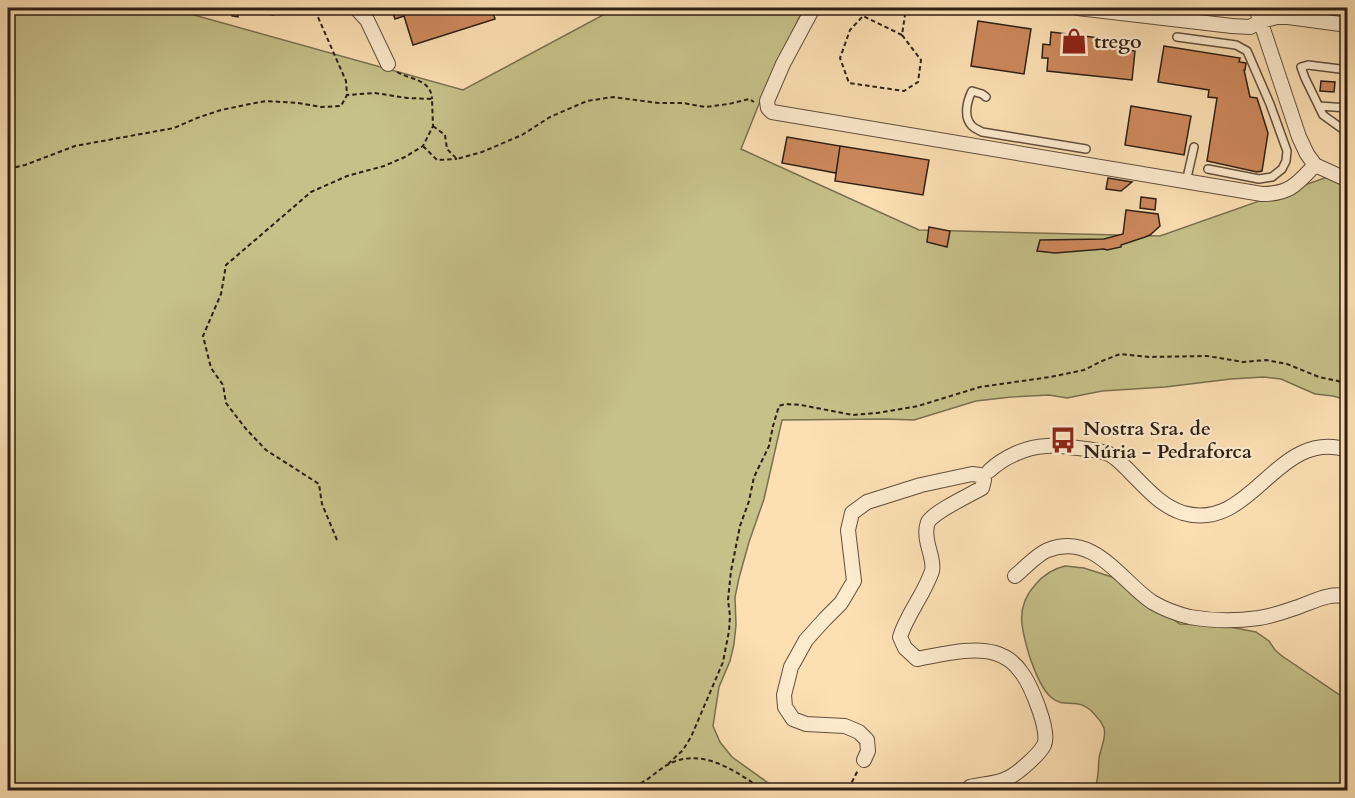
<svg xmlns="http://www.w3.org/2000/svg" width="1355" height="798" viewBox="0 0 1355 798" font-family="Cardo,serif">
<rect width="100%" height="100%" fill="#fce0b4"/>
<filter id="stains"><feTurbulence type="fractalNoise" baseFrequency=".00333" numOctaves="4"/><feColorMatrix values="0 0 0 0 .2 0 0 0 0 .09 0 0 0 0 .02 0 0 0 .5 -.17"/></filter>
<radialGradient id="worn" r=".72"><stop offset=".6" stop-color="#630" stop-opacity="0"/><stop offset="1" stop-color="#630" stop-opacity=".3"/></radialGradient>
<path fill="#c6c089" stroke="#7a704e" stroke-width="1.5" d="M8 8H169L463 90 616 8H804L765 89 741 149 919 230 1160 236 1347 170V400L1333 396 1315 394 1281 379 1263 377 1231 379 1165 387 1102 391 1067 398 1049 395 1011 397 976 401 914 420 885 419 782 420 764 499 749 542 739 578 735 597 736 625 734 644 730 661 719 687 713 726 720 742 732 757 778 790H8Z
M1065 566 1084 568 1112 577 1180 624 1225 626 1256 632 1269 641 1275 650 1282 656 1347 700V790H1094C1099 780 1098 770 1099 759 1100 748 1107 738 1104 728 1102 723 1099 719 1096 716 1078 694 1066 710 1052 698 1041 689 1035 671 1030 658 1022 631 1014 608 1035 585 1043 575 1052 569 1065 566Z"/>
<path fill="#ce895d" stroke="#2e1f14" stroke-width="1.5" d="M233 8H268L273 15 239 8 238 17 232 16Z
M388 8H492L495 19 413 45 404 16 395 19 391 8 388 9Z
M978 21 1031 29 1024 74 971 66Z
M1051 32 1115 40 1114 48 1135 51 1132 80 1047 71 1048 58H1042L1043 44 1050 45Z
M1164 46 1240 58 1239 62 1246 63 1245 70H1244L1250 97 1257 98 1268 133 1262 171 1257 172 1207 161 1217 98 1208 97 1209 90 1158 82Z
M1321 81 1335 82 1334 92 1320 91Z
M1131 106 1191 116 1184 155 1125 145Z
M787 137 840 146 836 173 782 163Z
M840 146 929 160 923 195 835 181Z
M1108 178 1132 182 1121 191 1106 189Z
M1141 197 1156 199 1155 210 1140 208Z
M1126 210 1158 214 1160 226 1150 235 1145 237 1121 245V247L1107 250 1104 249 1055 253 1037 251 1040 240 1104 239 1123 234Z
M929 227 950 231 947 247 927 242Z"/>
<g fill="none" stroke-linecap="round" stroke-linejoin="round">
<g stroke="#624f3c" stroke-width="10">
<path id="lane" d="M1177 37 1236 45 1247 51 1270 104 1287 151 1286 161 1282 169 1272 177 1259 179 1208 169
M1348 70 1308 65 1301 67 1305 78 1323 115 1348 133
M986 97 982 94 972 91C967 101 963 117 972 126 975 129 979 130 982 132L1086 149
M1319 106 1348 108
M1186 182 1194 147"/>
</g>
<g stroke="#624f3c" stroke-width="16">
<path id="street" d="M356 8 367 20 388 64
M813 8 783 64 767 101 768 108 772 112 1262 194C1290 194 1297 184 1315 165
M1078 8 1232 26 1250 27 1261 21 1277 17H1288L1348 25
M1256 8 1299 137 1307 154 1315 165 1348 180
M989 471C1004 457 1026 447 1046 446 1057 445 1068 447 1078 448 1088 449 1100 450 1109 454 1117 458 1124 466 1130 472 1146 488 1161 506 1183 513 1253 533 1276 427 1348 450
M1015 576C1024 569 1037 554 1048 550 1094 532 1120 580 1152 602 1164 609 1177 614 1190 617 1212 621 1237 621 1259 618 1271 616 1284 612 1295 608 1311 603 1330 591 1348 597
M864 760 868 751 867 740 859 732 845 726 806 724 793 719 785 707 784 695 791 667 806 640 825 619 841 603 854 581 848 530 852 513 867 502 921 485 972 474 980 475
M970 787C981 784 996 784 1006 779 1016 775 1039 755 1044 745 1051 732 1030 683 1021 672 1015 663 1005 656 995 653 972 646 940 655 917 659L905 648 900 637C907 614 924 595 932 571 934 564 930 553 928 545 926 537 925 530 928 522 935 511 970 495 982 488L984 480"/>
</g>
<path stroke="#2e1f14" stroke-width="2" stroke-dasharray="4.5 3" stroke-linecap="butt" d="M902 35 863 16 850 30 840 58 849 83 904 91 918 82 921 60 902 35 906 8
M397 72C411 80 431 79 432 99
M433 126 445 135 447 149 457 159 482 152 522 135 550 117 587 101 613 97 658 103H683L705 107 729 104 749 99 754 102
M423 146 437 160 457 159
M8 169 25 165 75 146 174 128 197 118 221 110 250 104 266 101 298 103 321 107 341 106 347 95 346 81 314 8
M337 540 322 504 319 484 266 450 246 429 226 403 223 385 211 368 203 336 221 294 226 265 311 192 347 176 384 166 405 157 423 146 433 126 432 99 407 98 375 93 347 95
M668 764 683 750 691 737 723 662 729 631 730 616 728 600 731 571 740 526 749 501 754 477 769 446 773 426 779 406 785 404 801 405 853 415 877 413 918 406 980 387 1050 377 1084 370 1102 361 1120 354 1149 357 1207 356 1243 362 1266 360 1287 364 1319 377 1338 381 1348 386
M619 790C626 787 634 786 641 783 651 778 659 769 669 764 702 747 736 771 763 790
M852 790V782L858 770"/>
<use href="#lane" stroke="#fdebce" stroke-width="7"/>
<use href="#street" stroke="#fdebce" stroke-width="14"/>
</g>
<defs>
<g id="shop-bare" transform="scale(2.07)"><path d="M-5-2.5h2.3a2.7 3.5 0 0 1 5.4 0H5L5.5 6h-11ZM-1.5-2.5h3a1.5 2.3 0 0 0-3 0Z" fill="#8f2418" stroke="#fdebce" stroke-width="2.5" paint-order="stroke"/></g>
<g id="bus-bare" transform="scale(2.07)"><path d="M-5-6H5V4H4V6H2V4H-2V6H-4V4H-5ZM-3.5-4V0h7V-4ZM-3.5 1.2v1.5H-2V1.2ZM2 1.2v1.5H3.5V1.2Z" fill="#8f2418" stroke="#fdebce" stroke-width="2.5" paint-order="stroke"/></g>
</defs>
<g fill-rule="evenodd">
<use href="#shop-bare" x="1074" y="41"/>
<use href="#bus-bare" x="1063" y="440"/>
</g>
<g text-anchor="middle" dominant-baseline="central" stroke-width="4.5" stroke-linejoin="round" paint-order="stroke">
<g font-size="20" font-weight="bold" fill="#2e1f14" stroke="#fdebce" text-anchor="start">
<text x="1094" y="41">trego</text>
<text x="1083" y="428">Nostra Sra. de<tspan x="1083" dy="23">Núria - Pedraforca</tspan></text>
</g>
</g>
<rect width="1355" height="798" fill="none" stroke="#fce0b4" stroke-width="30"/>
<rect x="9" y="9" width="1337" height="780" fill="none" stroke="#2e1f14" stroke-width="3"/>
<rect x="15" y="15" width="1325" height="768" fill="none" stroke="#2e1f14" stroke-width="1.5"/>
<rect width="100%" height="100%" filter="url(#stains)"/>
<rect width="100%" height="100%" fill="url(#worn)"/>
</svg>
